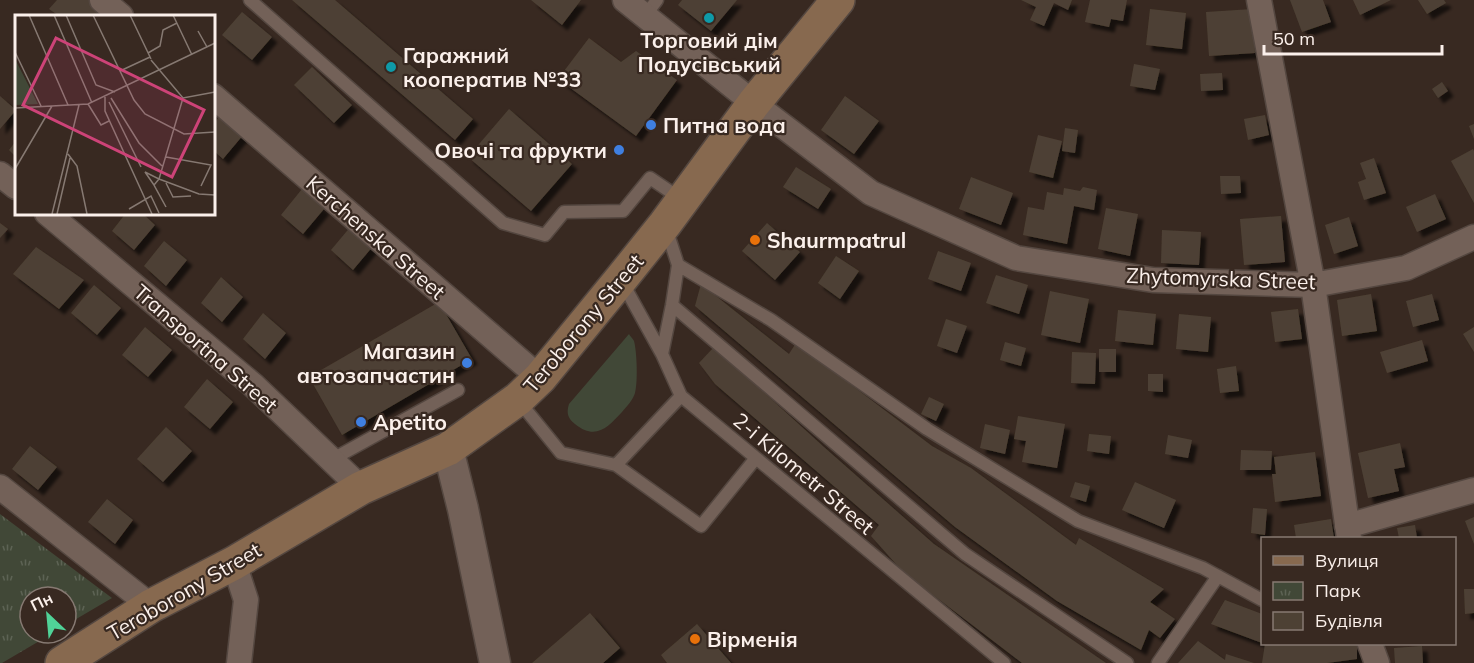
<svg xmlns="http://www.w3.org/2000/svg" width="1474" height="663" viewBox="0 0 1474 663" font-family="Mulish,sans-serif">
<defs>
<pattern id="park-tufts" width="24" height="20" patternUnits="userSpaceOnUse" patternTransform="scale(1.5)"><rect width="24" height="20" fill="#414837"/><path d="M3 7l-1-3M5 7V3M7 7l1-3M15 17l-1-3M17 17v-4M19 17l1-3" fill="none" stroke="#5d6354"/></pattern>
<filter id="shadow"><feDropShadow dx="5.5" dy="5.5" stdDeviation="1.5" flood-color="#0009"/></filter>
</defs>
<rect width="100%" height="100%" fill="#382921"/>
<path fill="#414837" d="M629 334C630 336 633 339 634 341 637 352 638 382 635 393 633 400 627 406 622 412 608 427 596 441 575 424 568 419 566 413 569 404Z"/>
<path fill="url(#park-tufts)" d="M0 514 112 598 66 625V597H30V633H53L2 663H0Z"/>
<path fill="#4d4134" filter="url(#shadow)" d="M57 0H94L105 16H59L49 9Z
M292 0H335L473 119 455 140Z
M531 0H581L562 25Z
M682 0H737L711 31 678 5Z
M1021 0H1072L1068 10 1054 3 1044 26 1030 20 1036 7Z
M1090 0H1127L1123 21 1111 19 1109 27 1085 22Z
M1290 0H1323L1331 22 1302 32Z
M1353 0H1391L1360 15Z
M1418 0H1444L1446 3 1427 14Z
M1150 9 1186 13 1182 49 1146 45Z
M1253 9 1255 53 1209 56 1206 12Z
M242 12 272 37 252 60 222 35Z
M589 38 621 62 636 51 677 80 636 136 558 79Z
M1134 64 1160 69 1155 90 1130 86Z
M312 67 352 105 334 123 294 85Z
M1222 73 1223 90 1201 91 1200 74Z
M1442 82 1448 91 1438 98 1432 89Z
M0 96 16 110 0 129Z
M845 96 879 121 854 154 821 130Z
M509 109 572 164 531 211 468 157Z
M221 114 244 134 223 159 213 150V125Z
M1265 115 1269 135 1248 140 1244 119Z
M1474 124V139L1469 126Z
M1065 128 1078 130 1075 153 1062 151Z
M1038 135 1062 141 1053 178 1029 172Z
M16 141V157L9 150Z
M1473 149 1474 151V203L1451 161Z
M1374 158 1386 193 1364 200 1358 182 1366 179 1360 163Z
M796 167 831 189 818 209 783 187Z
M1220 176H1240L1241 193 1221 194Z
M971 177 1013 193 1001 225 959 209Z
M1083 187 1097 190 1094 210 1074 206 1067 244 1023 235 1028 207 1044 210 1047 192 1063 195 1064 188 1080 191Z
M302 189 324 209 303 234 281 215Z
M1435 194 1446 219 1417 232 1406 207Z
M1106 208 1138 214 1130 256 1098 249Z
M126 213H142L155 225 134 250 112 231Z
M1281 216 1285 262 1244 265 1240 219Z
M1349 217 1358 246 1334 254 1325 225Z
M0 223 8 229 0 238Z
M767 223 800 252 775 280 742 251Z
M352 225 374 245 353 270 331 250Z
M1162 230 1201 232 1199 265 1161 263Z
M164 241 187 260 166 286 144 266Z
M36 247 84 280 59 309 13 274Z
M938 251 971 263 961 291 928 279Z
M836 256 859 271 840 299 818 283Z
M996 275 1028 285 1019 314 986 303Z
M221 277 243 297 222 322 201 303Z
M701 284 789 354 796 343 932 446 971 468 1076 545 1079 538 1164 589 1150 602 1175 619 1160 638 1149 630 1141 650 1057 601 955 527 695 306Z
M94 285 121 308 97 335 71 313Z
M1050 291 1089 299 1080 343 1041 335Z
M1371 294 1377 331 1342 336 1337 300Z
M1432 294 1439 320 1413 327 1406 301Z
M439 302 472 359 342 435 309 377Z
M1298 309 1302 339 1275 342 1271 312Z
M1118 310 1156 314 1153 345 1115 341Z
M263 313 286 333 265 359 243 339Z
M1179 314 1211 317 1208 352 1176 349Z
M946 319 967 326 957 353 937 346Z
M145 327 172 350 148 377 122 355Z
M1474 327V352L1463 334Z
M1422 340 1428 361 1387 373 1380 352Z
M1005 342 1026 348 1021 366 1000 360Z
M714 347 824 447 934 544 1106 663H1022L903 572 871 536 879 525 715 384 699 363Z
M1099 349H1116V372H1099Z
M1072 352 1096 353 1095 384 1071 383Z
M1236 366 1239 391 1220 393 1217 369Z
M1148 374H1163V392L1148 391Z
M207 379 233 402 210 429 184 407Z
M929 397 944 404 936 421 921 414Z
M1018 416 1065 424 1057 468 1022 462 1026 441 1014 439Z
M985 424 1010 430 1005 454 980 448Z
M166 427 192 451 163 482 137 459Z
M1089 434 1111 436 1109 454 1087 451Z
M1168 435 1192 440 1188 458 1165 454Z
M1400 443 1405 467 1394 469 1399 491 1368 498 1358 453Z
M30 446 57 467 38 490 12 469Z
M1241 450 1272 451 1271 470H1240Z
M1315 452 1321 496 1275 502 1272 474H1276L1274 457Z
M1075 482 1090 486 1086 502 1070 497Z
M1135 482 1176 500 1164 528 1122 510Z
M107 499 133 520 115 544 88 522Z
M1253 508 1267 509 1265 535 1251 533Z
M1474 517V544L1465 521Z
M1331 519 1334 538H1296L1294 525Z
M1415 525 1417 538H1399L1397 528Z
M1464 589H1474V613L1465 614Z
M1225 600 1262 614V643L1211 624Z
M590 613 620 648 603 663H532Z
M697 624 731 663H667L661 655Z
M1198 641 1225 660 1226 654 1254 663H1178Z
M1265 644H1284V645L1357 644V659L1327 663H1262Z
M1422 646 1423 663H1395L1394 648Z"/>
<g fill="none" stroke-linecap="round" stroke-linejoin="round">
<g stroke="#544740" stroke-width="15">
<path id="service" d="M250 0 503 223 545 235 564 212 623 211 650 178 681 199
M645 16 657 0
M678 265 771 320 927 429 1078 521 1203 568 1262 600
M621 280 662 354 681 396 1004 663
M672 305 965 554 1127 663
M662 354 672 305 678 265 666 228
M518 400 561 453 616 465 701 526 756 458
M331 460 458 390
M616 465 681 396
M1158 663 1218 576"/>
</g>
<g stroke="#544740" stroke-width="27">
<path id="minor" d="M102 0 121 16
M625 0 766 113 871 193 1016 258 1153 280 1313 285 1406 268 1474 237
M1259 0 1313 285 1349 538
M213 96 540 378
M0 174 16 187
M47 213 253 385 361 488
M0 487 151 606
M1347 526 1474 490
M234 563 246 600 239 663
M1370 644 1377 663"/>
</g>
<g stroke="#544740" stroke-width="33">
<path id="tertiary" d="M448 449 463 509 495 663"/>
</g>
<g stroke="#544740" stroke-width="36">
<path id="secondary" d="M62 663 151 606 234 563 361 488 448 449 518 399 540 378 621 279 665 224 754 103 838 0"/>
</g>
<use href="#service" stroke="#736158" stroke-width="12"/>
<use href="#minor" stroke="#736158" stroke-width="24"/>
<use href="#tertiary" stroke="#736158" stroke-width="30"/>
<use href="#secondary" stroke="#87694f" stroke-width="33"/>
</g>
<g fill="#0f9aa8" stroke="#382921" stroke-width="2">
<circle cx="709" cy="18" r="6"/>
<circle cx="391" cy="67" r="6"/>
</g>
<g fill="#3f7fe0" stroke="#382921" stroke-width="2">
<circle cx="651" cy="125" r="6"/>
<circle cx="619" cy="150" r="6"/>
<circle cx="467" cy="363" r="6"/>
<circle cx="361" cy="422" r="6"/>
</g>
<g fill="#e8710a" stroke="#382921" stroke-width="2">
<circle cx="755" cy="240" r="6"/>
<circle cx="695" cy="639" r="6"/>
</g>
<g text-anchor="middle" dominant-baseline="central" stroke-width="4.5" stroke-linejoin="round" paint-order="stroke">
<g font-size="21" font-weight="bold" fill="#fbf0eb" stroke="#382921" text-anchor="start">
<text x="709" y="40" text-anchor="middle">Торговий дім<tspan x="709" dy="24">Подусівський</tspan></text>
<text x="403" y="55">Гаражний<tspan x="403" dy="24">кооператив №33</tspan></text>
<text x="663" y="125">Питна вода</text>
<text x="607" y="150" text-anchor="end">Овочі та фрукти</text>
<text x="767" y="240">Shaurmpatrul</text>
<text x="455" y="351" text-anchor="end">Магазин<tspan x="455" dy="24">автозапчастин</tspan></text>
<text x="373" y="422">Apetito</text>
<text x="707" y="639">Вірменія</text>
</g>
<g font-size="21" fill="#fbf0eb" stroke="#382921">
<text transform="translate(376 237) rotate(41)">Kerchenska Street</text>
<text transform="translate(1221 278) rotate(2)">Zhytomyrska Street</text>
<text transform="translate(583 323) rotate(-50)">Teroborony Street</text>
<text transform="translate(206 348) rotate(41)">Transportna Street</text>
<text transform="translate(804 473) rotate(40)">2-i Kilometr Street</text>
<text transform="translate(184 591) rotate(-30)">Teroborony Street</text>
</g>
</g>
<g transform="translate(15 15)">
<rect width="200" height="200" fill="#382921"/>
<path d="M0 44 23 89 0 90Z" fill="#414837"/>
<path fill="none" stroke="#867972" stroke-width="1.5" d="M14 0 53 90M39 0 77 88M51 0 81 70 100 77M78 0 119 85 130 99 169 119 200 117M115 0 136 44M158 0 177 40M183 16 192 32M0 37 26 91M133 38 145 31 148 15 162 8M136 45 168 83 200 77M105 56 135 42M90 82V96L137 199M96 83 124 128 147 151M168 83 144 164 184 179 200 180M94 87 126 152M73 89 86 110 94 106M0 93 73 89 200 28M53 139 62 151 72 199M151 142 196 150 186 171M0 154 37 91M151 168 158 182 176 181M139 170 130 157 144 164 139 170 151 192M114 194 136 181 144 198M37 199 64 90M42 199 55 143"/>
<path fill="#cd4378" fill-opacity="0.15" stroke="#cd4378" stroke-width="3" d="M41 23 189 95 157 162 8 90Z"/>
<rect width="200" height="200" fill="none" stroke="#fbf0eb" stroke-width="3"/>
</g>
<rect x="1261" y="537" width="195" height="108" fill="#382921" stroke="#867972" stroke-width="1.5"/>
<rect x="1273" y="556" width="30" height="9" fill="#87694f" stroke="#867972" stroke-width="1.5"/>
<text x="1315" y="567" font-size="18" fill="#fbf0eb">Вулиця</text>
<rect x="1273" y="582" width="30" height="18" fill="url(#park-tufts)" stroke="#867972" stroke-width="1.5"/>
<text x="1315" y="597" font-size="18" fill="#fbf0eb">Парк</text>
<rect x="1273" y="612" width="30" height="18" fill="#4d4134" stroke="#867972" stroke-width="1.5"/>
<text x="1315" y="627" font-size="18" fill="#fbf0eb">Будівля</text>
<g transform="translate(48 615) rotate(334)"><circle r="28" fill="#382921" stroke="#867972" stroke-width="1.5"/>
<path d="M0-4.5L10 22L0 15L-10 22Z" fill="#50d398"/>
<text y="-9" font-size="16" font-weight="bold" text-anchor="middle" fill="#fbf0eb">Пн</text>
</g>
<path d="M1264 45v9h178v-9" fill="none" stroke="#fbf0eb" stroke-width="3"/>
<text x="1273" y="45" font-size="18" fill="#fbf0eb" stroke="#382921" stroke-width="4.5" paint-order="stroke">50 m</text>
</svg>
